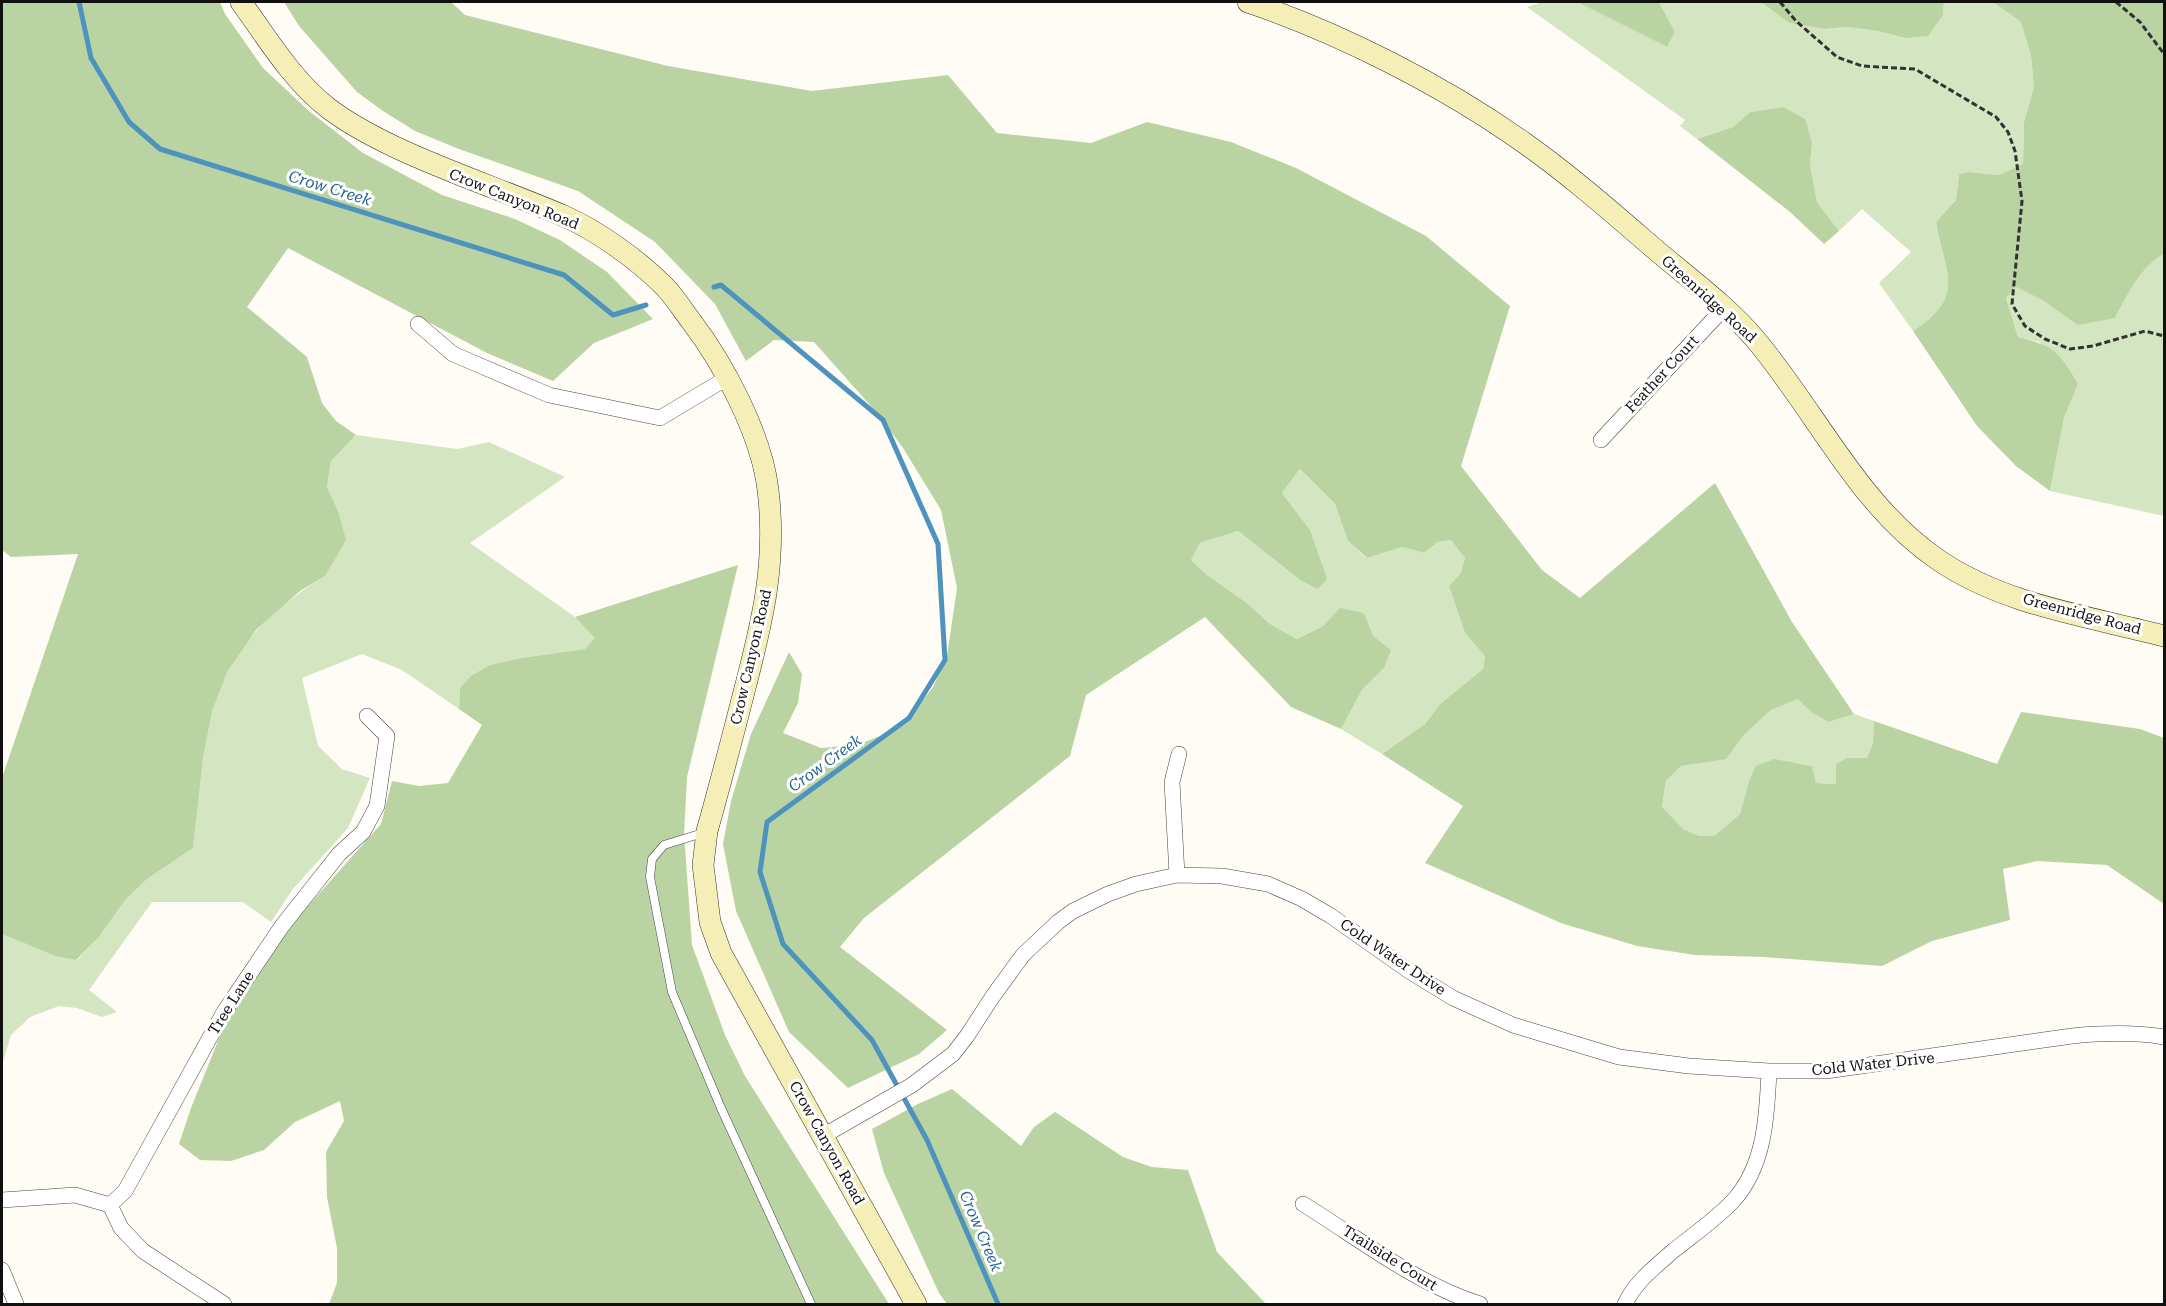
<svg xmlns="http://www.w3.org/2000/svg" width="2166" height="1306" viewBox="0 0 2166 1306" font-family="'Roboto Serif',serif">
<rect width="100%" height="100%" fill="#fefcf4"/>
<path fill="#d4e5c1" d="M1543 2H1577L1667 47 1675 32 1659 2H1761L1789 23 1824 29 1847 27 1878 31 1905 38 1943 15 1944 2H1993L2021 22 2031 56 2034 87 2024 122 2023 164 1999 175 1969 172 1959 174 1956 200 1936 222C1944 274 1968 295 1913 331L1879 283 1911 252 1862 209 1839 231 1817 202 1810 165 1812 143 1783 107 1750 112 1733 127 1697 139 1680 126 1685 120 1527 7Z
M2164 254V516L2050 491 2064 418 2078 384 2039 342 2018 337 2006 298 2016 287 2044 301 2115 318C2128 294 2140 267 2164 254Z
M356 435 457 449 489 442 565 477 470 543 575 617 596 638 585 649 521 658 490 665 460 688 459 709 402 670 362 654 302 678 318 746 342 769 370 778 348 828 292 890 271 922 243 902H152L89 990 117 1012 102 1017 77 1008 59 1006 30 1017 11 1035 2 1065V934L55 956 77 960 98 938 126 899 147 879 193 848C199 790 200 725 227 672 249 631 286 600 325 576L338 511 327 487 331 461Z
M1300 469 1335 504 1348 541 1366 558 1402 547 1424 553 1438 542 1452 540 1465 558 1460 574 1449 586 1465 633 1485 656 1483 669 1440 704 1425 724 1382 754 1341 729 1362 690 1384 668 1364 613 1340 609 1323 626 1297 639 1270 624 1247 603 1207 575 1191 560 1200 543 1238 531 1300 580 1310 530 1282 493Z
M1798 698 1812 713 1829 722 1854 714 1874 721 1873 743 1867 758H1847L1837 784 1816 783 1811 766 1797 763 1749 781 1740 814 1714 836H1700L1683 829 1662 808 1666 781 1681 766 1726 758 1743 736 1771 710Z"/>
<path fill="#b9d4a2" d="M2 2H220L225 14 263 68 309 111 363 153 442 195 515 219 560 240 607 272 653 319 594 343 553 381 487 353 288 248 247 307 307 357 322 403 336 421 356 435 331 461 327 487 338 511 346 540 325 576 300 591 256 630 227 672 212 711 203 757 193 848 147 879 126 899 98 938 76 960 55 956 2 934V778L78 554 11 557 2 550Z
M284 2H451L465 15 668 66 812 91 948 75 997 133 1091 143 1147 122 1231 142 1296 168 1426 236 1510 306 1461 466 1542 570 1580 598 1715 483 1792 622 1854 714 1829 722 1812 713 1798 699 1771 710 1743 736 1726 759 1681 766 1666 781 1662 807 1683 829 1700 836H1714L1740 814 1749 781 1756 766 1774 759 1812 766 1816 783 1836 784V764L1847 758H1867L1873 743 1874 721 1997 764 2021 712 2140 729 2164 738V904L2107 865 2037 861 2003 869 2010 920 1932 941 1882 966 1764 957 1695 955 1637 946 1561 923 1425 863 1463 806 1382 754 1425 724 1440 704 1483 669 1485 656 1465 633 1449 586 1460 574 1465 558 1451 540 1438 542 1424 553 1402 547 1367 558 1348 541 1335 504 1300 469 1282 493 1310 530 1327 579 1318 589 1300 580 1238 531 1200 543 1191 560 1207 575 1247 603 1270 624 1297 639 1323 626 1340 608 1364 613 1373 636 1391 650 1384 668 1362 690 1341 729 1291 707 1205 617 1086 695 1070 756 864 918 840 947 947 1030 919 1054 848 1088 789 1032 736 911 723 844 731 801 751 734 789 652 802 674 798 703 783 733 821 748 857 745 895 730 912 714 933 687 947 656 957 588 941 510 903 448 877 413 814 342 774 340 746 361 715 304 655 242 578 191 459 149 415 131 383 111 357 92 299 26Z
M1577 2H1659L1675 32 1667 47Z
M1761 2H1944L1943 15 1928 36 1905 38 1878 31 1847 27 1824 29 1789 23Z
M1993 2H2164V254C2140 267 2128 294 2115 318L2078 325 2044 301 2016 287 2006 298 2018 337C2055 346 2059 352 2078 384L2064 418 2050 491 2016 466 1977 426 1913 331C1968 295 1944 273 1936 222L1956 200 1959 174 1969 172 1999 175 2023 164 2024 122 2034 87 2031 56 2021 22Z
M1783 107 1805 119 1812 143 1810 165 1817 202 1839 231 1824 244 1790 212 1697 139 1733 127 1750 112Z
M738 565 687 777 684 834 692 945 725 1035 745 1076 889 1304H329L337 1283V1248L327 1197 326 1152 344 1121 340 1101 295 1122 264 1150 231 1161 200 1160 179 1144 191 1108 224 1026 245 986 308 906 381 824 392 781 419 786 448 783 482 725 459 709 460 688 471 676 490 665 521 658 585 649 595 638 575 617Z
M952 1089 1021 1146 1034 1127 1055 1112 1123 1157 1152 1167 1188 1170 1217 1252 1266 1304H947L939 1293 884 1173 872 1129 918 1104Z"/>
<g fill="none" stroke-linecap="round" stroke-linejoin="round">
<path stroke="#4e93be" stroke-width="5" d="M79 2 91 58 129 122 160 149 564 275 613 315 646 305
M714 287 721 285 883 420 938 544 945 660 909 718 767 822 760 872 783 944 872 1040 927 1140 998 1304"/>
<g stroke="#434343" stroke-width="9">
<path id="lane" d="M706 832 664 845 652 859 650 877 672 992 721 1108 811 1304"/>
</g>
<g stroke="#434343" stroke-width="16">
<path id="street" d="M418 324 453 354 549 395 660 418 727 378
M1601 440 1724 308
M1177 875 1172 782 1179 754
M823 1136 912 1085 953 1054 967 1036 993 996 1023 955 1058 922 1073 911 1108 894 1136 884 1177 875 1222 876 1268 884 1302 899 1331 916 1409 971 1453 998 1513 1025 1619 1057 1689 1066 1769 1071H1826L2072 1036C2103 1033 2134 1032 2164 1037
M2 1200 75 1195 110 1205 125 1191 224 1012 282 926 339 854 363 832 377 806 387 736 367 716
M1303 1204C1360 1239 1416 1284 1480 1304
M110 1205 121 1228 143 1251 224 1304
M2 1270 16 1304
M1625 1304C1635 1282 1655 1267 1673 1251 1693 1235 1716 1219 1733 1201 1765 1166 1767 1116 1769 1071"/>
</g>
<g stroke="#323232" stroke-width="22">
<path id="secondary" d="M241 2C267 38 292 80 328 108 349 124 372 136 395 147 450 173 508 192 564 216 598 231 638 260 664 286 674 296 682 309 691 321 724 364 762 436 768 490 777 563 762 623 744 692 732 739 720 785 707 831L703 865 710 922 721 953 916 1304
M1248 2C1340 33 1444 86 1523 142 1570 175 1614 214 1657 251 1690 279 1727 306 1755 339 1816 411 1858 505 1937 559 2003 605 2088 616 2164 636"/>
</g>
<path stroke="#323232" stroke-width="3" stroke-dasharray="6 3" stroke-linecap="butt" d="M1780 2 1796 21 1837 57 1862 66 1915 69 1996 117 2008 132 2015 151 2022 201 2012 304 2025 326 2045 339 2070 349 2093 346 2145 331 2164 336
M2116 2 2140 22 2164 54"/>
<use href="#lane" stroke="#fff" stroke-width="8"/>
<use href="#street" stroke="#fff" stroke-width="15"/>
<use href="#secondary" stroke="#f6eeb7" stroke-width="21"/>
</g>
<g text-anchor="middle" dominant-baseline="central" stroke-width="6" stroke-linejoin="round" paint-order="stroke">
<g font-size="15" fill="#101010" stroke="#fff">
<text transform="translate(514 199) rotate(22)">Crow Canyon Road</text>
<text transform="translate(1709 299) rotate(42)">Greenridge Road</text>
<text transform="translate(1662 374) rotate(-47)">Feather Court</text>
<text transform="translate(2082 614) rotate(15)">Greenridge Road</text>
<text transform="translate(751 657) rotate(-77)">Crow Canyon Road</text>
<text transform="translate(1393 957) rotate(34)">Cold Water Drive</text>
<text transform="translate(231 1003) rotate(-58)">Tree Lane</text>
<text transform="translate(1873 1064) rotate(-6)">Cold Water Drive</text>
<text transform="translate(827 1143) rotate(61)">Crow Canyon Road</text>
<text transform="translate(1390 1258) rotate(32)">Trailside Court</text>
</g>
<g font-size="16" font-style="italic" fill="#276694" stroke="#fff">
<text transform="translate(330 188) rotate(17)">Crow Creek</text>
<text transform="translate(825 763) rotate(-36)">Crow Creek</text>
<text transform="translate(981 1231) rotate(67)">Crow Creek</text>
</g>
</g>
<rect width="2166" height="1306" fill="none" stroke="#101010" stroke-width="6"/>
</svg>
